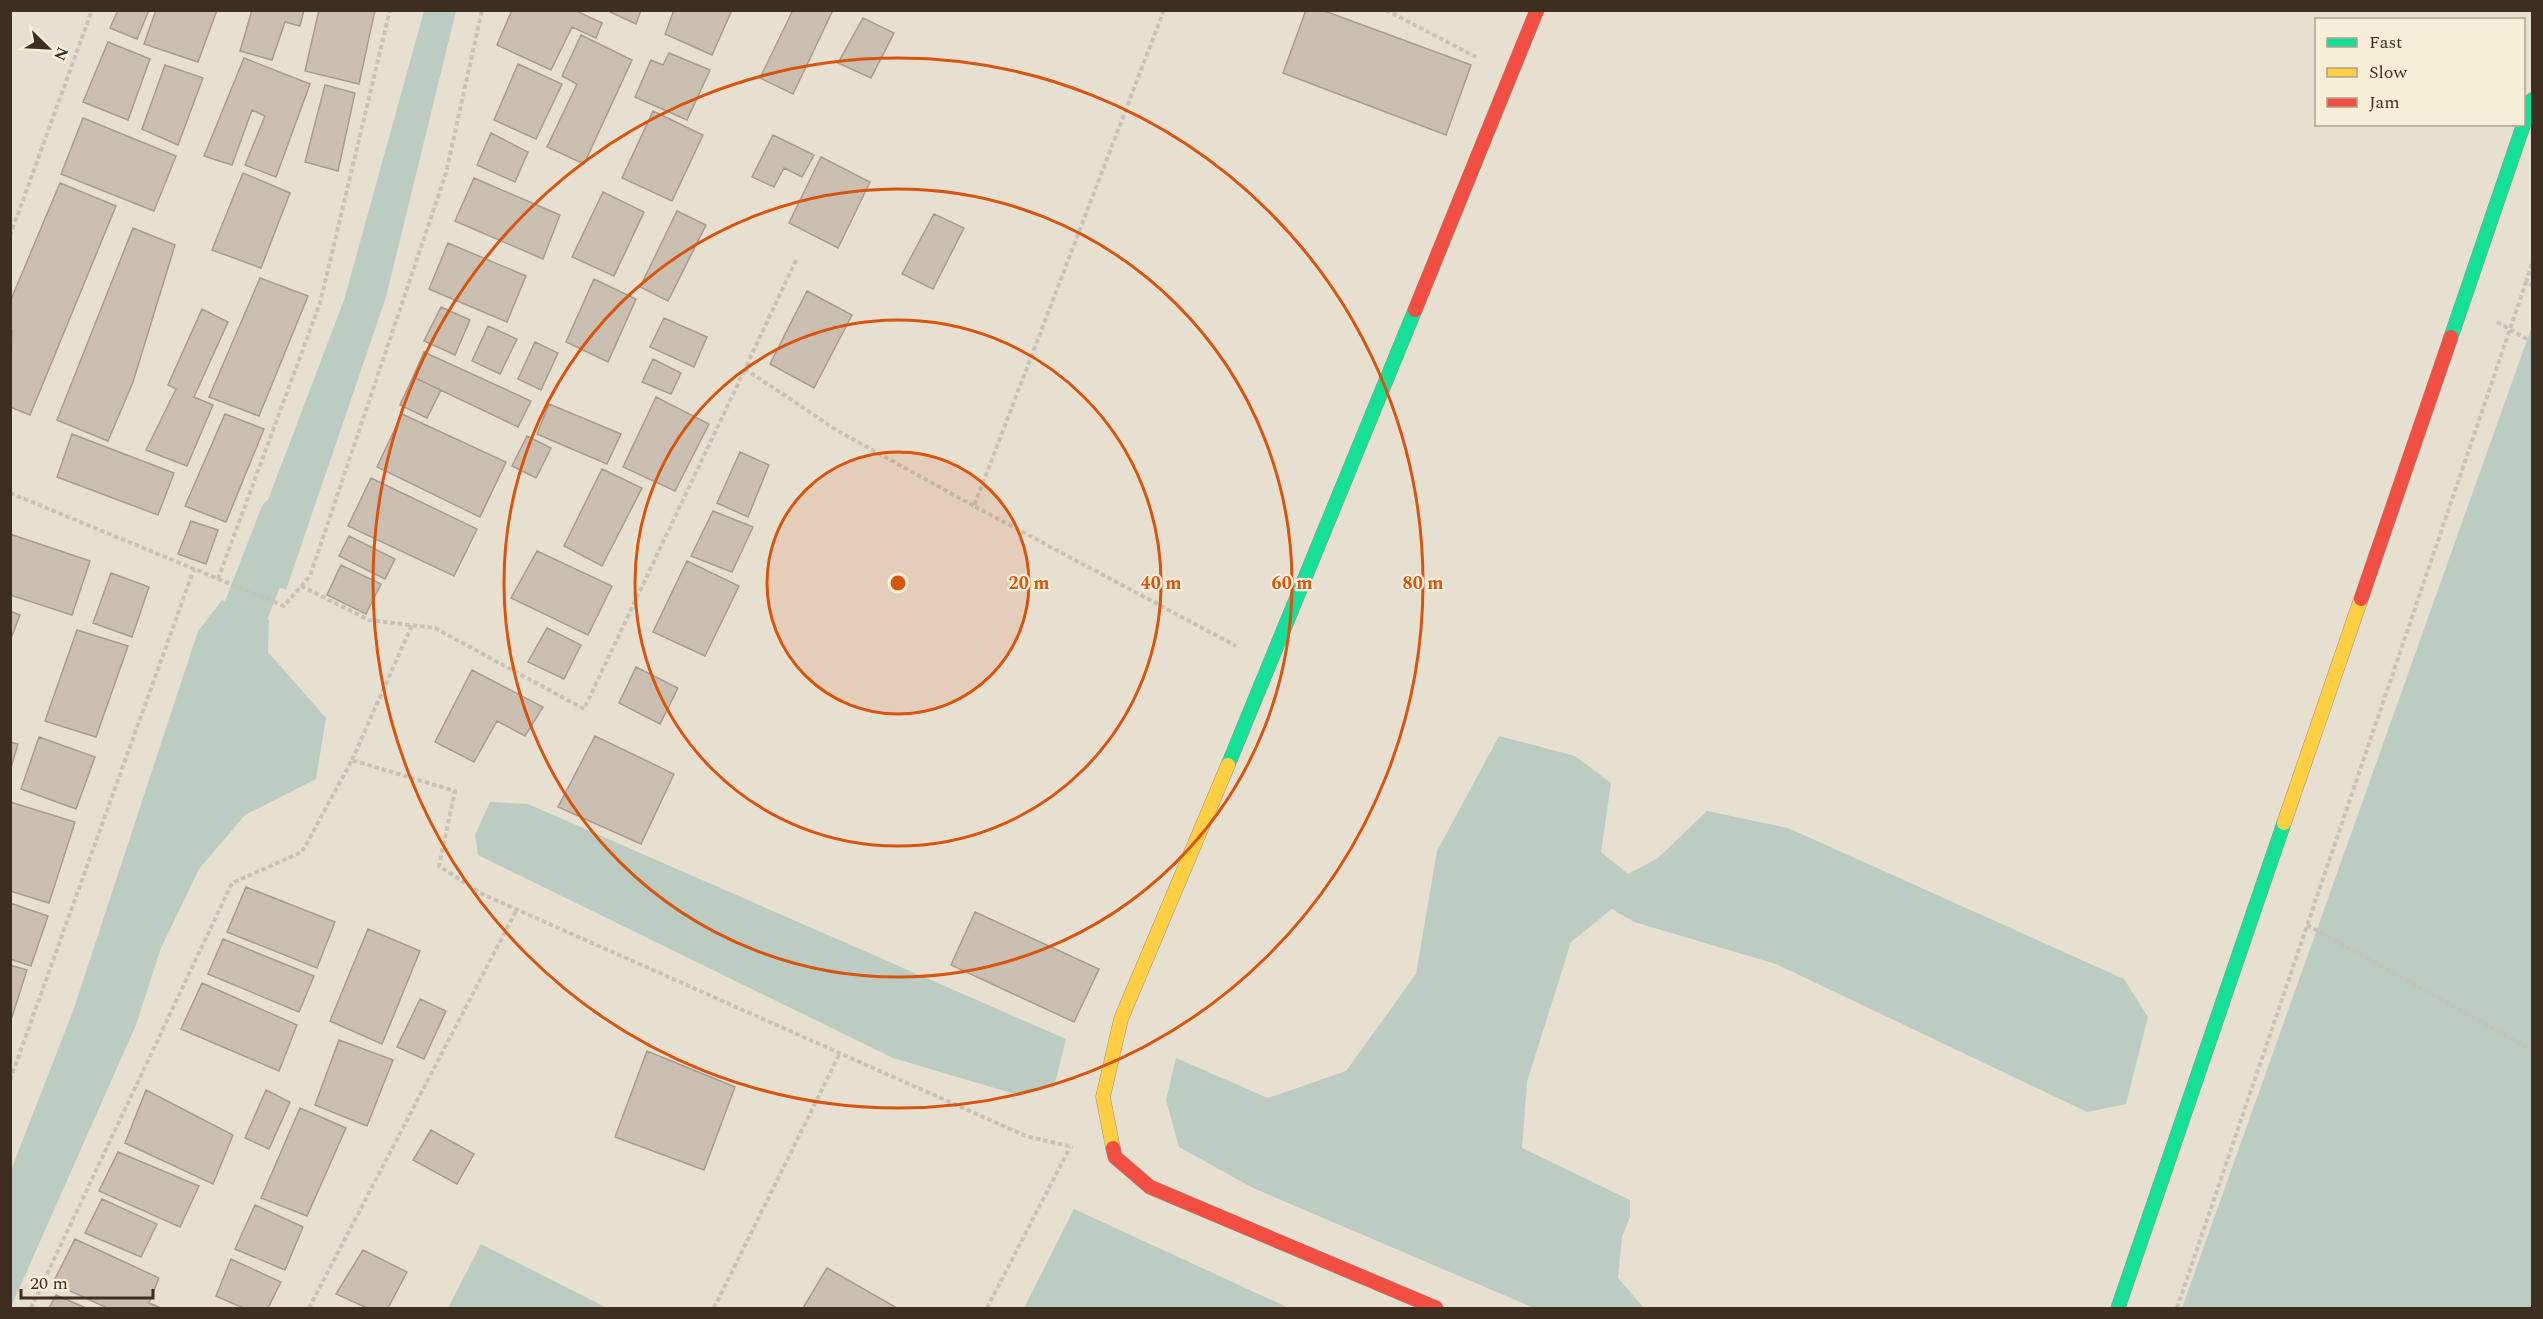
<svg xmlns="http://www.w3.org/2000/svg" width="2543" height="1319" viewBox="0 0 2543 1319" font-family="Spectral,serif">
<rect width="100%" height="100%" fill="#e7e0d1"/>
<path fill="#bcccc2" d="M424 11H456L386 297 286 590 241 571 344 300Z
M2532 326V1308H2182Z
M222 600 269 620 268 652 326 718 316 779 245 815 199 869 161 948 136 1025 11 1307V1170L73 1011 198 631Z
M1499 736 1575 756 1611 783 1601 852 1628 874 1658 858 1707 811 1788 828 2124 979 2148 1017 2126 1104 2087 1112 1776 964 1634 922 1612 909 1571 942 1527 1082 1522 1148 1630 1200V1217L1622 1237 1618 1278 1644 1308H1534L1253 1188 1179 1147 1166 1100 1176 1058 1268 1098 1346 1071 1416 974 1437 851Z
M490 802 528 804 1066 1039 1054 1087 1018 1095 893 1058 478 855 475 835Z
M1074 1209 1289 1308H1024Z
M481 1244 607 1308H448Z"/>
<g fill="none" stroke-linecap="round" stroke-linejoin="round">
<path stroke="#bcccc2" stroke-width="46" d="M223 670 282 518"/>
</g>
<path fill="#cbbfb2" stroke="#a89c90" stroke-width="1.5" d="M118 10H149L137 39 110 28Z
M156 10H217L198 62 144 44Z
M252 10H304L300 26 285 22 272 60 240 51Z
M319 10H375L359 84 305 71Z
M512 10H574L602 23 596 38 572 27 551 70 497 45Z
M606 10H641L636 24Z
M674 10H732L712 55 665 34Z
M793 10H833L793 94 760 78Z
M1306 10H1322L1471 65 1446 135 1283 73Z
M863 18 894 33 871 78 838 63Z
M581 35 632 60 584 164 547 147 577 84 562 76Z
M108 42 150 59 128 120 83 102Z
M669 53 710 70 687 120 635 97 651 60 663 65Z
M244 58 310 84 276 177 245 165 265 116 252 110 232 165 204 156Z
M518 64 562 84 536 139 494 120Z
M165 65 203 78 178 145 142 129Z
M325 85 355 93 338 171 305 162Z
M653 111 703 135 672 201 622 178Z
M83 118 176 156 154 211 61 174Z
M491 133 528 152 515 182 477 165Z
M773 135 814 155 802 177 784 168 774 187 752 177Z
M821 157 870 182 838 248 789 223Z
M243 173 290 193 261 268 212 250Z
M474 178 560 215 543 259 455 221Z
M60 183 116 206 30 415 10 407 12 330H10V302Z
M603 192 644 212 614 276 572 257Z
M677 211 706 225 668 301 640 287Z
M934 214 964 228 933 289 902 274Z
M133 228 175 245 133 382 108 441 57 420Z
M448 243 526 276 507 322 429 289Z
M260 278 308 296 259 416 209 397Z
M594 279 636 299 608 362 566 342Z
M807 291 852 315 814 388 770 364Z
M441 307 470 320 455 355 424 341Z
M202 309 228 322 194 397 213 405 187 466 146 450 176 389 168 385Z
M664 318 707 337 694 367 650 347Z
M488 326 517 339 500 374 472 361Z
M535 342 558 353 541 390 518 379Z
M424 352 531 401 518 427 413 377Z
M653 359 681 373 671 394 642 382Z
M413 377 441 390 427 418 400 405Z
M656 397 709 424 675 491 623 467Z
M549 404 621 434 607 464 537 434Z
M225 414 264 429 226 522 185 506Z
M402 414 506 462 480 517 377 467Z
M72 434 174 473 158 515 57 477Z
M527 436 551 448 536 478 512 466Z
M740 452 769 465 748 517 717 503Z
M602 469 642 488 602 566 564 546Z
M371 478 477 529 454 576 348 526Z
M713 511 753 527 732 572 691 556Z
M191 521 218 530 206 564 178 554Z
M10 534 90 561 72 615 10 595Z
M349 536 395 559 385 579 339 556Z
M537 551 612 586 588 635 511 598Z
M687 561 739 586 705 656 653 632Z
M341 565 381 584 366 614 327 595Z
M111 573 149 587 132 637 93 623Z
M10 611 20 615 10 641Z
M547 628 581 645 564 679 528 662Z
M77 630 128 646 96 737 45 721Z
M636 667 678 688 660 724 619 703Z
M472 670 543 707 525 736 497 721 474 762 435 742Z
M595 736 674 774 641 844 558 807Z
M39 737 95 757 76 809 21 789Z
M10 742 18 744 10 771Z
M10 802 75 822 49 903 10 891Z
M246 887 335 922 317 968 227 932Z
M10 903 48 916 31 966 10 959Z
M975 912 1099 969 1074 1022 951 965Z
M368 929 420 951 382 1044 330 1021Z
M223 939 314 976 299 1012 208 974Z
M10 965 27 970 10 1023Z
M202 983 297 1025 279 1071 181 1029Z
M420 999 446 1011 424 1059 397 1047Z
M339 1040 393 1060 367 1126 315 1105Z
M647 1051 735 1087 704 1170 615 1137Z
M146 1090 233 1135 213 1184 125 1143Z
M266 1090 290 1102 269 1149 245 1138Z
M300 1108 346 1128 307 1216 261 1198Z
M431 1130 474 1154 457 1184 413 1160Z
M118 1152 199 1186 180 1227 99 1191Z
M102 1199 157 1224 141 1257 85 1233Z
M255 1205 303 1227 285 1270 235 1249Z
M75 1239 159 1278 149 1303 161 1308H107L53 1283Z
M363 1250 407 1272 388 1308H367L336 1294Z
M231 1259 281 1282 268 1308H243L216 1296Z
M827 1268 897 1308H803Z
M56 1295 86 1308H49Z"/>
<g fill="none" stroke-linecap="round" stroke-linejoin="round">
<g stroke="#9c958a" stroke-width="15">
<path id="fast" d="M2451 337 2532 100
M1228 765 1415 310
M2118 1308 2284 823"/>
</g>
<g stroke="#9c958a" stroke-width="15">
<path id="slow" d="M2284 823 2361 599
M1113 1148 1103 1097 1121 1019 1228 765"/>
</g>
<g stroke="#9c958a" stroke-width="15">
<path id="jam" d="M1415 310 1537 10
M2361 599 2451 337
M1113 1148 1115 1157 1150 1187 1436 1308"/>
</g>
<path stroke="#c8c2b9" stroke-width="4" stroke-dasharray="4.5 3" stroke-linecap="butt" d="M1164 10 974 506 1236 646
M1386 10 1476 57
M10 236 92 10
M796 260 745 369 838 431 974 506
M2532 264 2526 282 2532 285
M2497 322 2532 342
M10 493 284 606 310 576 446 173 482 10
M218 579 320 303 390 10
M301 586 369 620 435 628 584 709 745 369
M352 760 412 625
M2307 925 2532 1050
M10 1080 194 569
M31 1308 232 883 302 852 352 760 455 791 439 866 482 894 1026 1136 1073 1147
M309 1308 517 909
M714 1308 840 1053
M987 1308 1070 1147
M2177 1308 2526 282"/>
<use href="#fast" stroke="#16e098" stroke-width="14"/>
<use href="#slow" stroke="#ffcf43" stroke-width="14"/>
<use href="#jam" stroke="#f24e42" stroke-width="14"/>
</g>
<circle cx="898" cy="583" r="131" fill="#d7550e" fill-opacity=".12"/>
<g fill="none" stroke="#d7550e" stroke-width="3">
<circle cx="898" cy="583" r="131"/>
<circle cx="898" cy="583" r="263"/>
<circle cx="898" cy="583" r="394"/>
<circle cx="898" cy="583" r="525"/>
</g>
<circle cx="898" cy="583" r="9" fill="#d7550e" stroke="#f7eed8" stroke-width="3"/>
<g font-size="18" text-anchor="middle" font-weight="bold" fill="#d7550e" stroke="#f7eed8" stroke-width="4.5" stroke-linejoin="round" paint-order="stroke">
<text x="1029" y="589">20 m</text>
<text x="1161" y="589">40 m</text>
<text x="1292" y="589">60 m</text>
<text x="1423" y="589">80 m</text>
</g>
<rect width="2543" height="1319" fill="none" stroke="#3d2e20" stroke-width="24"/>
<rect x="2315" y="18" width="210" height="108" fill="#f7eed8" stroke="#ada18e" stroke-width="1.5"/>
<rect x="2327" y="38" width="30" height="9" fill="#16e098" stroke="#ada18e" stroke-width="1.5"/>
<text x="2369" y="48" font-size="18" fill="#3d2e20">Fast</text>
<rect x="2327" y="68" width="30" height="9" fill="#ffcf43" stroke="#ada18e" stroke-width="1.5"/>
<text x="2369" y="78" font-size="18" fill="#3d2e20">Slow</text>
<rect x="2327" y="98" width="30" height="9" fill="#f24e42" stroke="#ada18e" stroke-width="1.5"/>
<text x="2369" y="108" font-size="18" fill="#3d2e20">Jam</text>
<g transform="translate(48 48) rotate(114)" stroke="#f7eed8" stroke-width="4.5" paint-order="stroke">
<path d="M0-4.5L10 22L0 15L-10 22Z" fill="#3d2e20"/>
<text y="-9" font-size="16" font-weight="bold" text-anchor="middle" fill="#3d2e20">N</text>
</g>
<path d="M21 1289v9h132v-9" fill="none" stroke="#3d2e20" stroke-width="3"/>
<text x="30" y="1289" font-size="18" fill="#3d2e20" stroke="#f7eed8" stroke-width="4.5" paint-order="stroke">20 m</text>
</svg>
